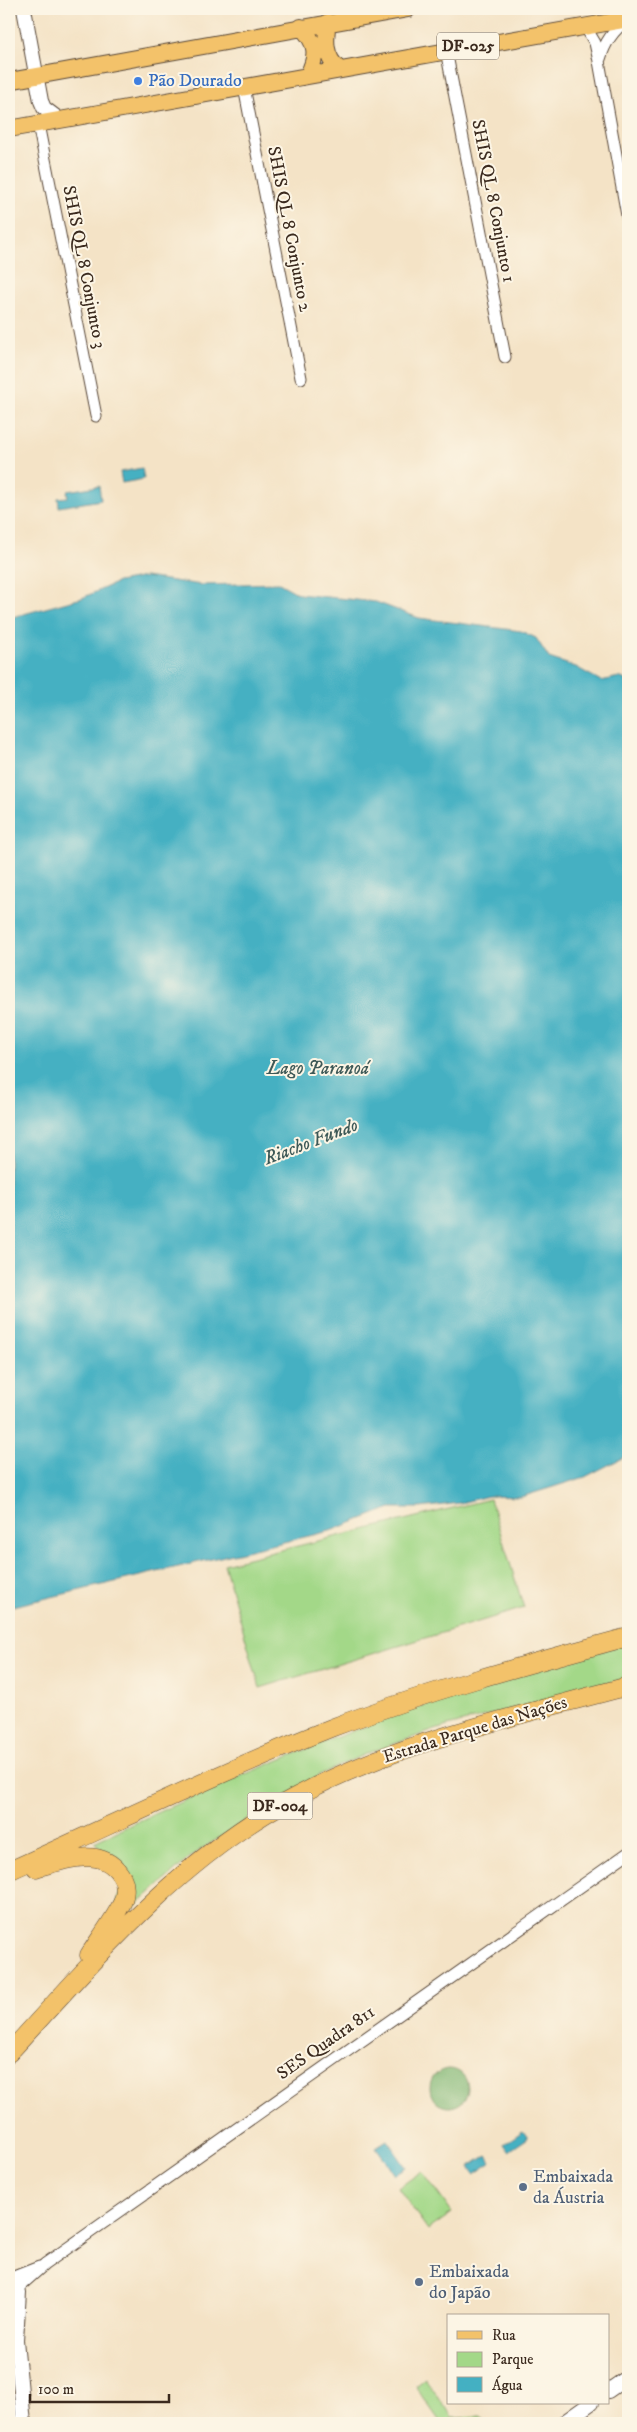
<svg xmlns="http://www.w3.org/2000/svg" width="637" height="2432" viewBox="0 0 637 2432" font-family="'IM FELL DW Pica',serif">
<rect width="100%" height="100%" fill="#fcf5e5"/>
<filter id="ink" filterUnits="userSpaceOnUse"><feTurbulence type="fractalNoise" baseFrequency=".02" numOctaves="2"/><feDisplacementMap in="SourceGraphic" scale="10" xChannelSelector="R" yChannelSelector="G"/><feConvolveMatrix kernelMatrix="1 2 1 2 8 2 1 2 1" color-interpolation-filters="sRGB"/></filter>
<filter id="wash" filterUnits="userSpaceOnUse"><feTurbulence type="fractalNoise" baseFrequency=".0096" numOctaves="4" result="noise"/><feDisplacementMap in="SourceGraphic" scale="20" xChannelSelector="R" yChannelSelector="G"/><feGaussianBlur stdDeviation="1.12" result="paint"/><feColorMatrix in="noise" values="0 0 0 0 0 0 0 0 0 0 0 0 0 0 0 0 0 1.4 0 .05"/><feComposite in="paint" operator="in"/></filter>
<g filter="url(#wash)">
<rect width="100%" height="100%" fill="#f4e3c6"/>
<path fill="#a3d888" stroke="#6f8153" d="M490 1499 524 1608 260 1688 224 1564Z
M628 1643V1678L444 1727 370 1752 321 1774 195 1853 109 1930 126 1872 94 1842C266 1760 444 1691 628 1643Z
M422 2171 452 2213 428 2230 398 2188Z
M425 2378 452 2417 481 2416 487 2423H441L415 2386Z"/>
<path fill="#82b874" stroke="#5e7149" d="M430 2088a19 19 0 1 1 38 0a19 19 0 1 1-38 0Z"/>
<path fill="#44b0c2" stroke="#406d70" d="M142 468 144 479 122 483 120 472Z
M99 486 101 500 59 507 58 498 68 497 67 491Z
M145 577 202 585 279 583 299 594 376 602 419 618 521 631 536 638 549 658 576 667 601 681 619 677 628 681V1455L585 1477 521 1497 488 1496 460 1503 420 1508H391L330 1531 9 1607V618L82 598 118 582Z
M523 2131 528 2138 509 2151 504 2144Z
M387 2140 406 2167 395 2174 376 2147Z
M487 2155 492 2162 474 2174 469 2167Z"/>
</g>
<g filter="url(#ink)">
<g fill="none" stroke-linecap="round" stroke-linejoin="round">
<g stroke="#574637" stroke-width="13">
<path id="minor" d="M585 26 595 43 599 61 628 221
M446 50 505 357
M600 59C605 42 613 31 627 20
M244 87 301 378
M38 124 96 416
M11 2278 39 2267
M19 2287 45 2264 89 2233 628 1853"/>
</g>
<g stroke="#574637" stroke-width="16">
<path id="tertiary" d="M24 9 41 101 44 108 60 120
M9 2279 15 2280 19 2287 16 2295 12 2297
M19 2292 16 2340 24 2423
M608 2391 628 2377
M563 2423 591 2403"/>
</g>
<g stroke="#574637" stroke-width="18">
<path id="primary" d="M328 22C325 40 324 57 339 69
M301 27C317 43 318 55 308 75
M9 81 408 9
M9 129 628 19"/>
</g>
<g stroke="#574637" stroke-width="19">
<path id="trunk" d="M36 1868C63 1861 101 1845 120 1874 126 1882 126 1894 122 1903 113 1921 100 1938 89 1955
M9 1871C116 1823 222 1771 331 1728 428 1691 528 1664 628 1637
M9 2053C94 1960 181 1857 295 1797 399 1741 515 1717 628 1686"/>
</g>
<use href="#minor" stroke="#fff" stroke-width="11"/>
<use href="#tertiary" stroke="#fff" stroke-width="14"/>
<use href="#primary" stroke="#f3c26a" stroke-width="16"/>
<use href="#trunk" stroke="#f3c26a" stroke-width="18"/>
</g>
</g>
<circle fill="#3f7fe0" stroke="#fcf5e5" stroke-width="2" cx="138" cy="81" r="5"/>
<g fill="#5c6f8a" stroke="#fcf5e5" stroke-width="2">
<circle cx="523" cy="2187" r="5"/>
<circle cx="419" cy="2282" r="5"/>
</g>
<g text-anchor="middle" dominant-baseline="central" stroke-width="4" stroke-linejoin="round" paint-order="stroke">
<g fill="#fcf5e5" stroke="#75675a" stroke-width="1">
<rect x="437" y="32.5" width="62" height="27" rx="4"/>
<rect x="247.5" y="1792.5" width="65" height="27" rx="4"/>
</g>
<g font-size="16" font-weight="bold" fill="#3b2a1e">
<text x="468" y="46">DF-025</text>
<text x="280" y="1806">DF-004</text>
</g>
<g font-size="18" fill="#366cbe" stroke="#fcf5e5" text-anchor="start">
<text x="148" y="81">Pão Dourado</text>
</g>
<g font-size="18" fill="#3b2a1e" stroke="#fcf5e5">
<text transform="translate(493 201) rotate(79)">SHIS QL 8 Conjunto 1</text>
<text transform="translate(289 229) rotate(79)">SHIS QL 8 Conjunto 2</text>
<text transform="translate(84 267) rotate(79)">SHIS QL 8 Conjunto 3</text>
<text transform="translate(475 1730) rotate(-17)">Estrada Parque das Nações</text>
<text transform="translate(326 2043) rotate(-35)">SES Quadra 811</text>
</g>
<g font-size="18" fill="#4e5e75" stroke="#fcf5e5" text-anchor="start">
<text x="533" y="2177">Embaixada<tspan x="533" dy="21">da Áustria</tspan></text>
<text x="429" y="2272">Embaixada<tspan x="429" dy="21">do Japão</tspan></text>
</g>
<g font-size="19" font-style="italic" fill="#3e5957" stroke="#fcf5e5">
<text x="318" y="1068">Lago Paranoá</text>
<text transform="translate(311 1142) rotate(-21)">Riacho Fundo</text>
</g>
</g>
<rect width="637" height="2432" fill="none" stroke="#fcf5e5" stroke-width="30"/>
<rect x="447" y="2314" width="162" height="90" fill="#fcf5e5" stroke="#afa495"/>
<rect x="457" y="2331" width="25" height="8" fill="#f3c26a" stroke="#afa495"/>
<text x="492" y="2340" font-size="15" fill="#3b2a1e">Rua</text>
<rect x="457" y="2352" width="25" height="15" fill="#a3d888" stroke="#afa495"/>
<text x="492" y="2364" font-size="15" fill="#3b2a1e">Parque</text>
<rect x="457" y="2377" width="25" height="15" fill="#44b0c2" stroke="#afa495"/>
<text x="492" y="2390" font-size="15" fill="#3b2a1e">Água</text>
<path d="M30 2394v8h139v-8" fill="none" stroke="#3b2a1e" stroke-width="2.5"/>
<text x="38" y="2394" font-size="15" fill="#3b2a1e" stroke="#fcf5e5" stroke-width="4" paint-order="stroke">100 m</text>
</svg>
